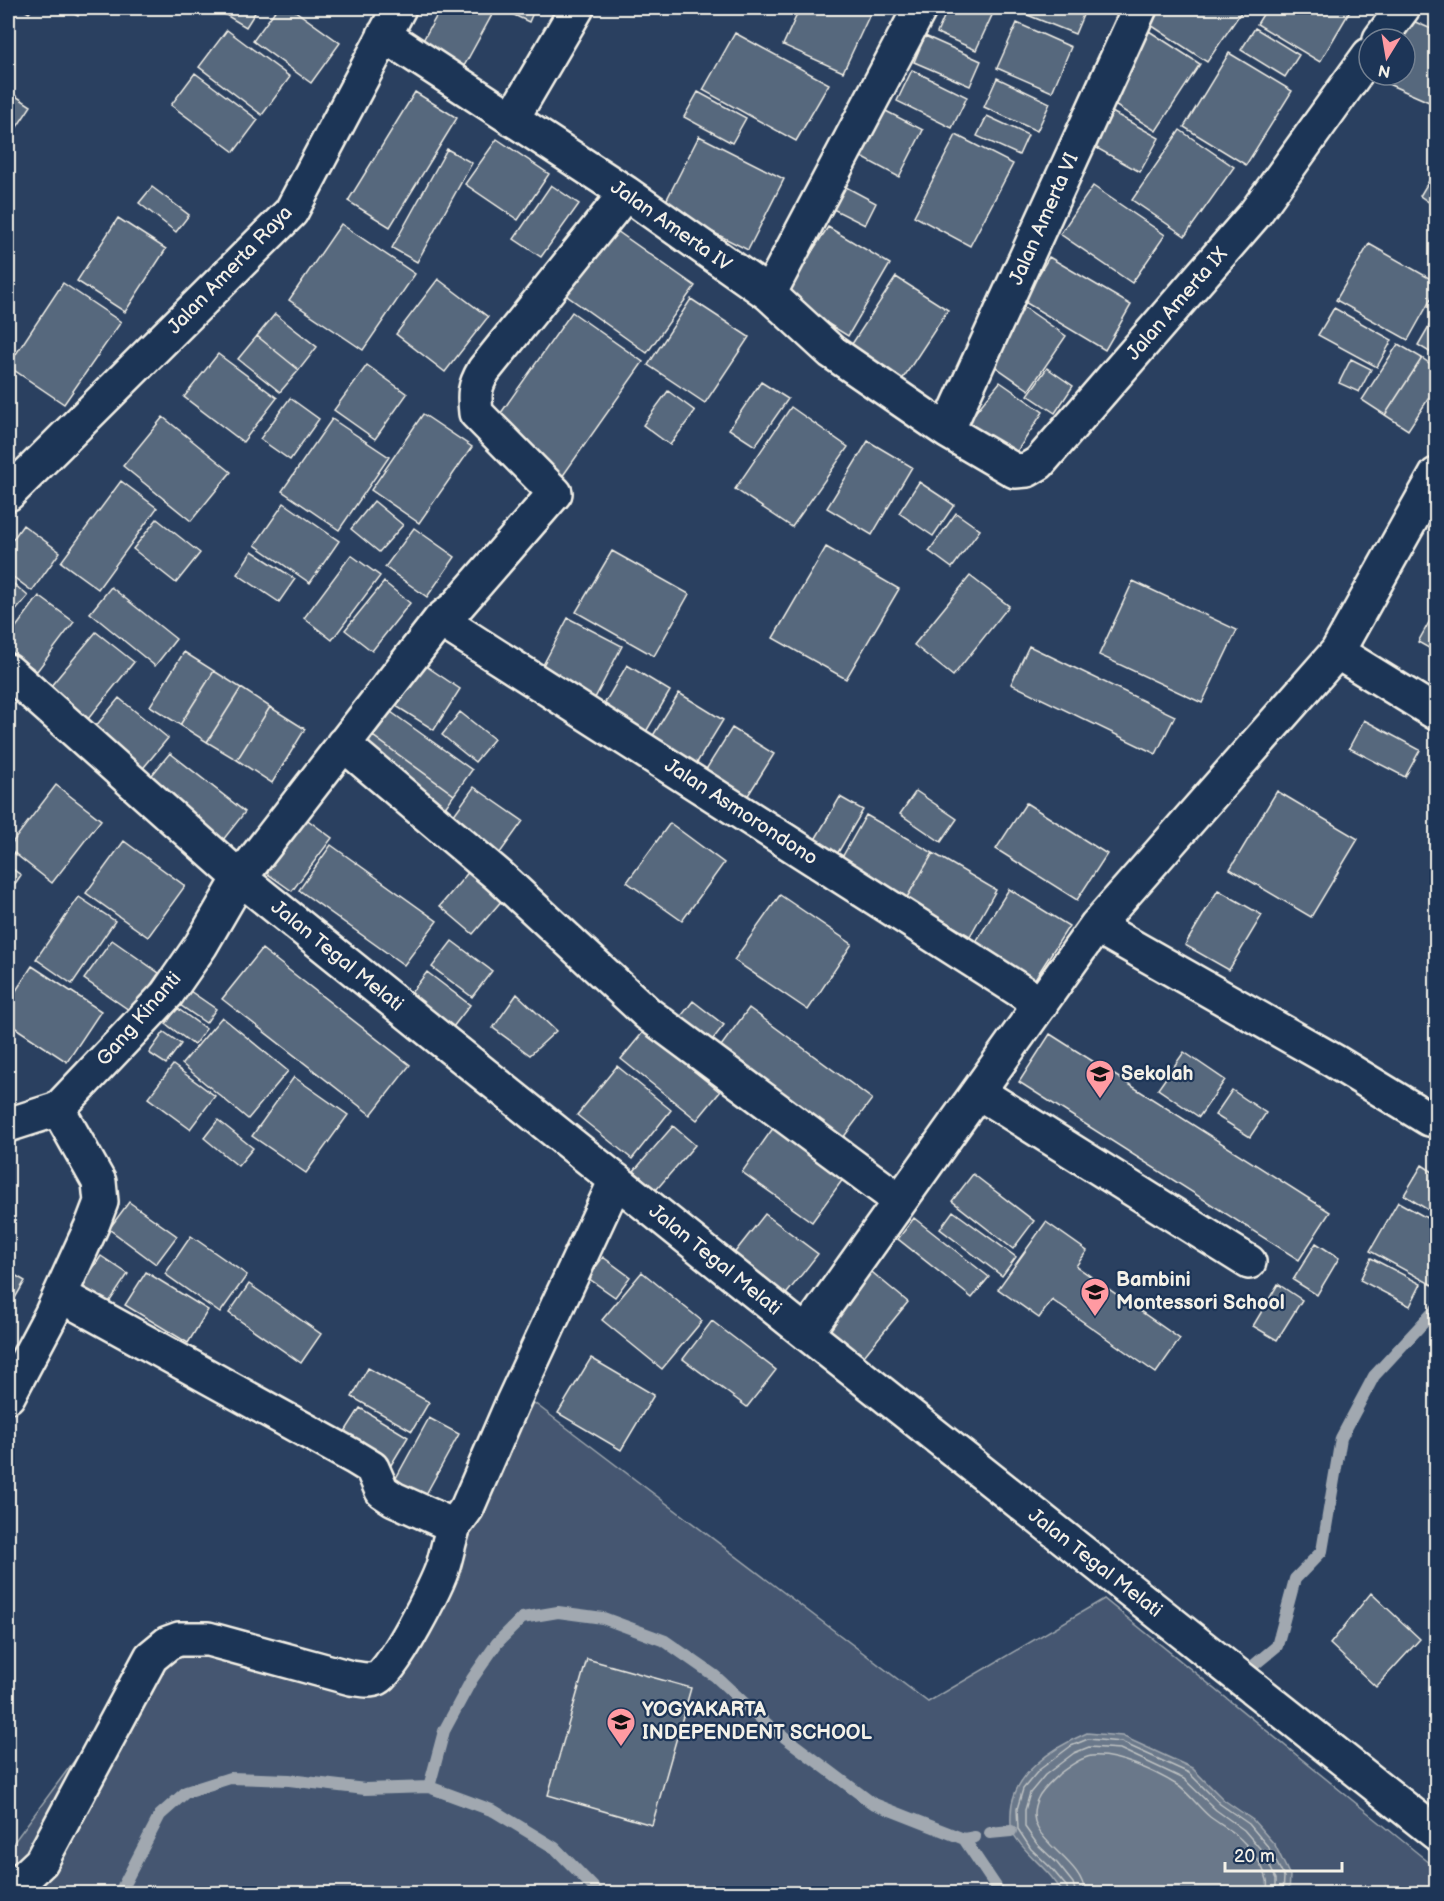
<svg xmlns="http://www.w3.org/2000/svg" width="1444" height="1901" viewBox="0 0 1444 1901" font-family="'Balsamiq Sans',sans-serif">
<rect width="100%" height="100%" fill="#2a4060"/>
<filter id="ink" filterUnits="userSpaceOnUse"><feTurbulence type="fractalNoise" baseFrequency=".0167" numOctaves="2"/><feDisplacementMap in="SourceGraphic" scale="12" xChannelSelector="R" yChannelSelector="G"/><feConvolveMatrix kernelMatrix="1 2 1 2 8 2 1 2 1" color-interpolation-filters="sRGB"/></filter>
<g filter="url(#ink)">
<path fill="#445771" stroke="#9ca4ac" stroke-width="1.5" d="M521 1393 928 1702 1104 1599 1436 1868V1882L1429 1894H8V1850L152 1656 184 1648 358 1693 408 1630Z"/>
<path fill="#6a788a" stroke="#a1a8b0" stroke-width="1.5" d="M1087 1733 1122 1736 1192 1768 1224 1800 1253 1820 1275 1845 1290 1876 1289 1893H1064C1058 1886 1053 1878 1046 1871 1035 1859 1021 1848 1013 1833 1010 1828 1011 1820 1011 1814 1011 1774 1054 1747 1087 1733Z"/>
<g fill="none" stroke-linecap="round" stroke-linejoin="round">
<path stroke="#bdc1c2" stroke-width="1.5" d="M1068 1894 1067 1887 1051 1868 1031 1849 1018 1829 1017 1809 1023 1789 1039 1770 1071 1746 1088 1739 1121 1742 1189 1773 1220 1804 1249 1824 1269 1848 1284 1877 1283 1894
M1076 1894 1073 1883 1057 1863 1037 1844 1025 1827V1810L1030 1793 1045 1775 1074 1753 1089 1747 1120 1749 1184 1779 1216 1810 1244 1830 1263 1852 1276 1879V1894
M1085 1894C1083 1855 1017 1840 1038 1798 1042 1789 1052 1781 1059 1774 1068 1767 1080 1758 1091 1756 1116 1753 1156 1772 1177 1785 1188 1792 1199 1808 1210 1817 1218 1823 1227 1828 1236 1835 1248 1845 1263 1864 1267 1880 1268 1884 1267 1889 1267 1894"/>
<path stroke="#a1a8b0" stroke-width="12" d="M1428 8 1436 11
M1248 1670 1277 1646 1295 1579 1322 1551 1341 1438 1374 1376 1436 1309
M429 1787 444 1731 472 1679 497 1643 522 1618 558 1612 603 1618 665 1641 715 1676 767 1724 872 1803 964 1839 975 1837
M990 1833 1011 1831
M964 1839 1001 1894
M119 1894 160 1815 186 1792 230 1778 289 1780 365 1789 429 1787 494 1811 555 1848 600 1894"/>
</g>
<path fill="#56677d" stroke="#f4f1e8" stroke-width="1.5" d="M21 8H33L29 13Z
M63 8H83L78 16Z
M214 8H258L246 27Z
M277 8H291L340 43 311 83 253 41Z
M441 8H482L493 13 464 66 421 44Z
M499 8H535L529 22Z
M800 8H861L871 12 843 72 783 45Z
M948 8H985L994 11 976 50 937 33Z
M1028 8H1086L1075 34 1025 14Z
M1143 8H1244L1207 62 1137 16Z
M1267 8H1344L1350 11 1320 62 1257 24Z
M1406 18 1436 31V105L1379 80 1381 75H1405V39H1397Z
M1017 23 1071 47 1052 92 997 68Z
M1255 28 1299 55 1285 77 1241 50Z
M227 30 290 77 262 115 199 67Z
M1149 31 1200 64 1156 131 1105 99Z
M735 33 829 84 796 141 703 90Z
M925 36 981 61 970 86 914 62Z
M1229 53 1292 91 1246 165 1184 127Z
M912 70 967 97 952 128 897 101Z
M195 73 258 120 234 152 171 105Z
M997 78 1050 103 1037 131 984 107Z
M8 91 31 106 9 139 8 138Z
M415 92 457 118 390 227 348 201Z
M698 92 746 118 732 143 684 117Z
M876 106 923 130 899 177 852 152Z
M1103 107 1159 138 1140 172 1084 141Z
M987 116 1028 135 1019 155 977 136Z
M1180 130 1234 167 1185 236 1132 200Z
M956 135 1013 164 970 246 914 216Z
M699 136 784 179 748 250 663 207Z
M497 139 549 174 518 220 465 184Z
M447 149 472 163 417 262 392 248Z
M1436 169V207L1420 196Z
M831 179 876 203 865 225 819 202Z
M551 185 579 204 541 257 514 239Z
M1093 186 1165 235 1132 283 1060 234Z
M152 187 189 215 176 232 139 203Z
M118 218 166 249 125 312 77 281Z
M341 224 415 274 363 350 289 300Z
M607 224 695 286 647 353 560 291Z
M828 227 890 264 848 336 783 296Z
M1369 244 1436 282V290L1408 340 1336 300Z
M1049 257 1131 305 1105 350 1023 301Z
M896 277 948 310 900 383 848 350Z
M438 279 488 317 445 372 396 334Z
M63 283 121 322 64 404 8 366Z
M691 299 749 337 705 403 648 365Z
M1021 305 1066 336 1029 390 983 358Z
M1334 308 1392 340 1377 367 1318 335Z
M572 312 643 362 562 477 491 427Z
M275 314 317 347 299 370 257 336Z
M1436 314V356L1418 345Z
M257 336 299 370 280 392 238 359Z
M1398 344 1422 358 1385 415 1362 400Z
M218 354 277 398 243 442 184 397Z
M1422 358 1436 368V387L1408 430 1385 415Z
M1351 359 1371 369 1359 392 1339 383Z
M367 365 407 394 375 439 334 410Z
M1047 368 1073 386 1055 413 1028 395Z
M761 382 788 399 755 446 729 429Z
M1000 382 1043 412 1012 459 965 425Z
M668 391 695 411 670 445 643 425Z
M290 398 319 419 290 460 260 439Z
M791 407 848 447 792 527 735 489Z
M423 414 472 447 419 523 371 490Z
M163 417 231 472 191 521 123 466Z
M332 419 389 457 339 530 282 491Z
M868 441 912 467 872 535 827 508Z
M121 481 157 508 98 589 61 562Z
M919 482 954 505 933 536 899 513Z
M374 501 403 525 379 552 351 529Z
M284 503 339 541 310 583 255 545Z
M956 513 980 530 952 568 929 551Z
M157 519 200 553 176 583 133 549Z
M23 525 60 552 32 591 8 573V546Z
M414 528 455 557 427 597 385 567Z
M826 547 899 589 846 679 773 638Z
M252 551 295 579 279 602 237 574Z
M612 551 689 594 654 656 576 612Z
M351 555 380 576 332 640 304 618Z
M970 576 1009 606 953 676 914 645Z
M8 579 28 596 8 620Z
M1133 581 1237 630 1202 703 1099 655Z
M384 582 410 603 372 651 345 630Z
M111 587 176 639 155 666 90 613Z
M39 596 74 622 37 671 8 649V638Z
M1436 610V652L1418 642Z
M568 618 622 646 595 698 541 669Z
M96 632 134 662 88 719 50 687Z
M1029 646 1175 716 1156 754 1011 684Z
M184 652 214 671 180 725 150 706Z
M423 664 460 689 434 730 396 706Z
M627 665 670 691 640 742 597 716Z
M214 671 241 688 207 742 180 725Z
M241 688 270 707 237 760 207 742Z
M679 693 723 720 690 774 646 747Z
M119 698 168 738 135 778 86 738Z
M270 707 305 729 272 783 237 760Z
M391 712 472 770 454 795 373 736Z
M460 712 494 739 475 762 442 735Z
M1364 720 1420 750 1405 777 1349 748Z
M732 728 774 754 747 797 705 771Z
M373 736 454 795 438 818 361 755Z
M170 753 245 812 219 845 143 786Z
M1436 783V799L1429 794Z
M56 785 101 820 52 883 8 848Z
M474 787 523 821 497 857 448 823Z
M916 791 957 819 941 842 900 814Z
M1277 791 1358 839 1311 917 1230 869Z
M840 797 863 810 836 856 813 843Z
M1026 803 1107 854 1077 900 996 849Z
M301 815 332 838 292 891 261 869Z
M866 815 933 853 906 899 840 861Z
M670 823 724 863 682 921 627 882Z
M124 841 185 886 148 937 86 893Z
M331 845 437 921 404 965 299 890Z
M933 853 996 890 970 936 906 899Z
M476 863 510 891 473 934 440 906Z
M8 866 21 875 8 894Z
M1009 889 1069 926 1031 985 972 948Z
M1218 890 1262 915 1229 970 1185 945Z
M780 895 852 944 808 1010 734 960Z
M79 897 115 921 72 984 36 959Z
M112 940 159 973 132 1012 84 979Z
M452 941 492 971 472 997 432 967Z
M262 949 410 1065 371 1115 222 999Z
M32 966 101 1011 67 1062 8 1023V1003Z
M427 972 470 1005 453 1027 410 994Z
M187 989 216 1009 206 1023 177 1003Z
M517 994 556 1031 530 1055 493 1028Z
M693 1001 724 1025 706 1048 675 1024Z
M177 1008 206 1029 194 1045 166 1024Z
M749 1008 872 1099 840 1142 718 1050Z
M222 1017 288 1071 248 1119 182 1064Z
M644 1031 720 1092 697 1120 621 1059Z
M164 1032 181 1044 166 1064 149 1053Z
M1050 1034 1330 1212 1299 1260 1019 1082Z
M1184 1052 1225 1080 1199 1117 1158 1089Z
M173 1065 215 1096 190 1129 148 1098Z
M617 1066 671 1110 632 1159 577 1115Z
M294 1077 348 1115 306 1173 252 1136Z
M1232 1090 1266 1113 1250 1137 1215 1115Z
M218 1120 253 1148 238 1166 204 1138Z
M776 1124 846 1175 812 1222 742 1172Z
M673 1126 695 1145 656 1190 634 1171Z
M1422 1165 1436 1174V1215L1404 1195Z
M973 1174 1034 1221 1013 1249 952 1201Z
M129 1202 177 1236 156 1264 109 1229Z
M1398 1202 1436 1223V1287L1370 1251Z
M953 1211 1016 1257 1002 1276 940 1229Z
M765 1214 818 1254 780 1302 728 1261Z
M914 1218 989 1277 972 1298 898 1239Z
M1046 1222 1087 1251 1076 1266 1180 1339 1156 1373 1052 1300 1039 1318 998 1289Z
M191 1236 247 1275 220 1313 165 1274Z
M1316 1243 1339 1258 1317 1295 1293 1280Z
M101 1256 128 1274 106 1307 79 1290Z
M603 1257 630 1277 615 1297 588 1278Z
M1371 1258 1421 1284 1410 1306 1360 1280Z
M867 1268 908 1302 860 1361 819 1327Z
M8 1271 25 1281 8 1310Z
M146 1272 208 1310 188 1343 125 1305Z
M642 1272 702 1321 662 1369 602 1320Z
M249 1284 321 1334 301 1363 229 1313Z
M1278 1284 1302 1300 1277 1340 1253 1326Z
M712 1321 776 1370 747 1407 683 1359Z
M591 1358 654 1395 621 1450 558 1413Z
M368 1368 429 1402 412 1431 352 1397Z
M360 1408 408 1437 388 1470 339 1441Z
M429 1418 459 1434 420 1505 390 1489Z
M1371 1593 1420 1639 1376 1687 1330 1644Z
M587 1659 691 1688 652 1825 548 1795Z"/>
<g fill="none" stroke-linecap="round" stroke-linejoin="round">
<g stroke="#f4f1e8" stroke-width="38">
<path id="street" d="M384 35 626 193 769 294 832 352 947 431 1015 471 1027 470 1039 463 1254 215 1369 55
M1380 39 1403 8
M512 119 577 8
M769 294 920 8
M947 431 1140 8
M8 494 291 212 399 8
M440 620 1041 1004
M1337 652 1436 713
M8 671 240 878 806 1333 1436 1833
M343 744 498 875 648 1014 900 1201
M1096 926 1334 1061 1429 1119
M978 1092 1249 1262
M8 1125 58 1109 167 994 201 945 240 878 440 620 456 607 555 493 476 413C474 394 474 387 484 370L626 193
M60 1295 354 1457 372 1468 382 1491 394 1499 454 1526 467 1508 512 1404 616 1180
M806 1333 1096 926 1337 652 1436 475
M8 1396 51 1315 93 1223 101 1202 99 1182 58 1109
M8 1885 24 1878 41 1862 151 1657 168 1643 179 1639H208L351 1678C360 1679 369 1682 378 1678 393 1671 438 1584 443 1566 447 1553 449 1540 454 1526"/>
</g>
<use href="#street" stroke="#1d3557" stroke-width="33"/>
</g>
</g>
<defs>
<g id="school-pin" transform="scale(1.5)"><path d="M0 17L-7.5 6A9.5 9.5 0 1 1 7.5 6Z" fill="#ff9aa2" stroke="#1d3557"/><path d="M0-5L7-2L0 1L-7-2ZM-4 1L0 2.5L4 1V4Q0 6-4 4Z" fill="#111"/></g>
</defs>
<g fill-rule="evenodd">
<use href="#school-pin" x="1100" y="1074"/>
<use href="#school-pin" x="1095" y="1292"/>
<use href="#school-pin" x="621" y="1722"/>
</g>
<g text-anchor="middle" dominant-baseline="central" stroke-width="4.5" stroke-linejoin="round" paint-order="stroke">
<g font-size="20" fill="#f4f1e8" stroke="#1d3557">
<text transform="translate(1044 219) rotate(-66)">Jalan Amerta VI</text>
<text transform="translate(671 226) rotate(35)">Jalan Amerta IV</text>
<text transform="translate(230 270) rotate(-46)">Jalan Amerta Raya</text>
<text transform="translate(1177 304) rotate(-49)">Jalan Amerta IX</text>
<text transform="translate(741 812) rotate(33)">Jalan Asmorondono</text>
<text transform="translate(337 956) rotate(39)">Jalan Tegal Melati</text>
<text transform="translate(139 1019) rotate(-49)">Gang Kinanti</text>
<text transform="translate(715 1260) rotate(39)">Jalan Tegal Melati</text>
<text transform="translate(1095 1563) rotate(38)">Jalan Tegal Melati</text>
</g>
<g font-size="20" font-weight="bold" fill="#f4f1e8" stroke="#1d3557" text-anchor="start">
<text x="1121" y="1074">Sekolah</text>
<text x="1116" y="1280">Bambini<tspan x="1116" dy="23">Montessori School</tspan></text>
<text x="642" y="1710">YOGYAKARTA<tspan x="642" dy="23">INDEPENDENT SCHOOL</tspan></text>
</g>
</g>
<rect width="1444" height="1901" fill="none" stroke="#1d3557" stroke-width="30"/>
<rect x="15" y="15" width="1414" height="1871" fill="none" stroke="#f4f1e8" stroke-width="2" filter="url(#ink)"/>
<g transform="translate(1387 57) rotate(191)"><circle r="28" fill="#1d3557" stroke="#738091" stroke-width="1.5"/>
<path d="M0-4.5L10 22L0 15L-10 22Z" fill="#ff9aa2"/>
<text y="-9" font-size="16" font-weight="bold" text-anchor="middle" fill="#f4f1e8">N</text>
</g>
<path d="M1225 1862v9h117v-9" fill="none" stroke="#f4f1e8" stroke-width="3"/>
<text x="1234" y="1862" font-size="18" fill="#f4f1e8" stroke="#1d3557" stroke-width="4.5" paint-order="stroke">20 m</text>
</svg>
